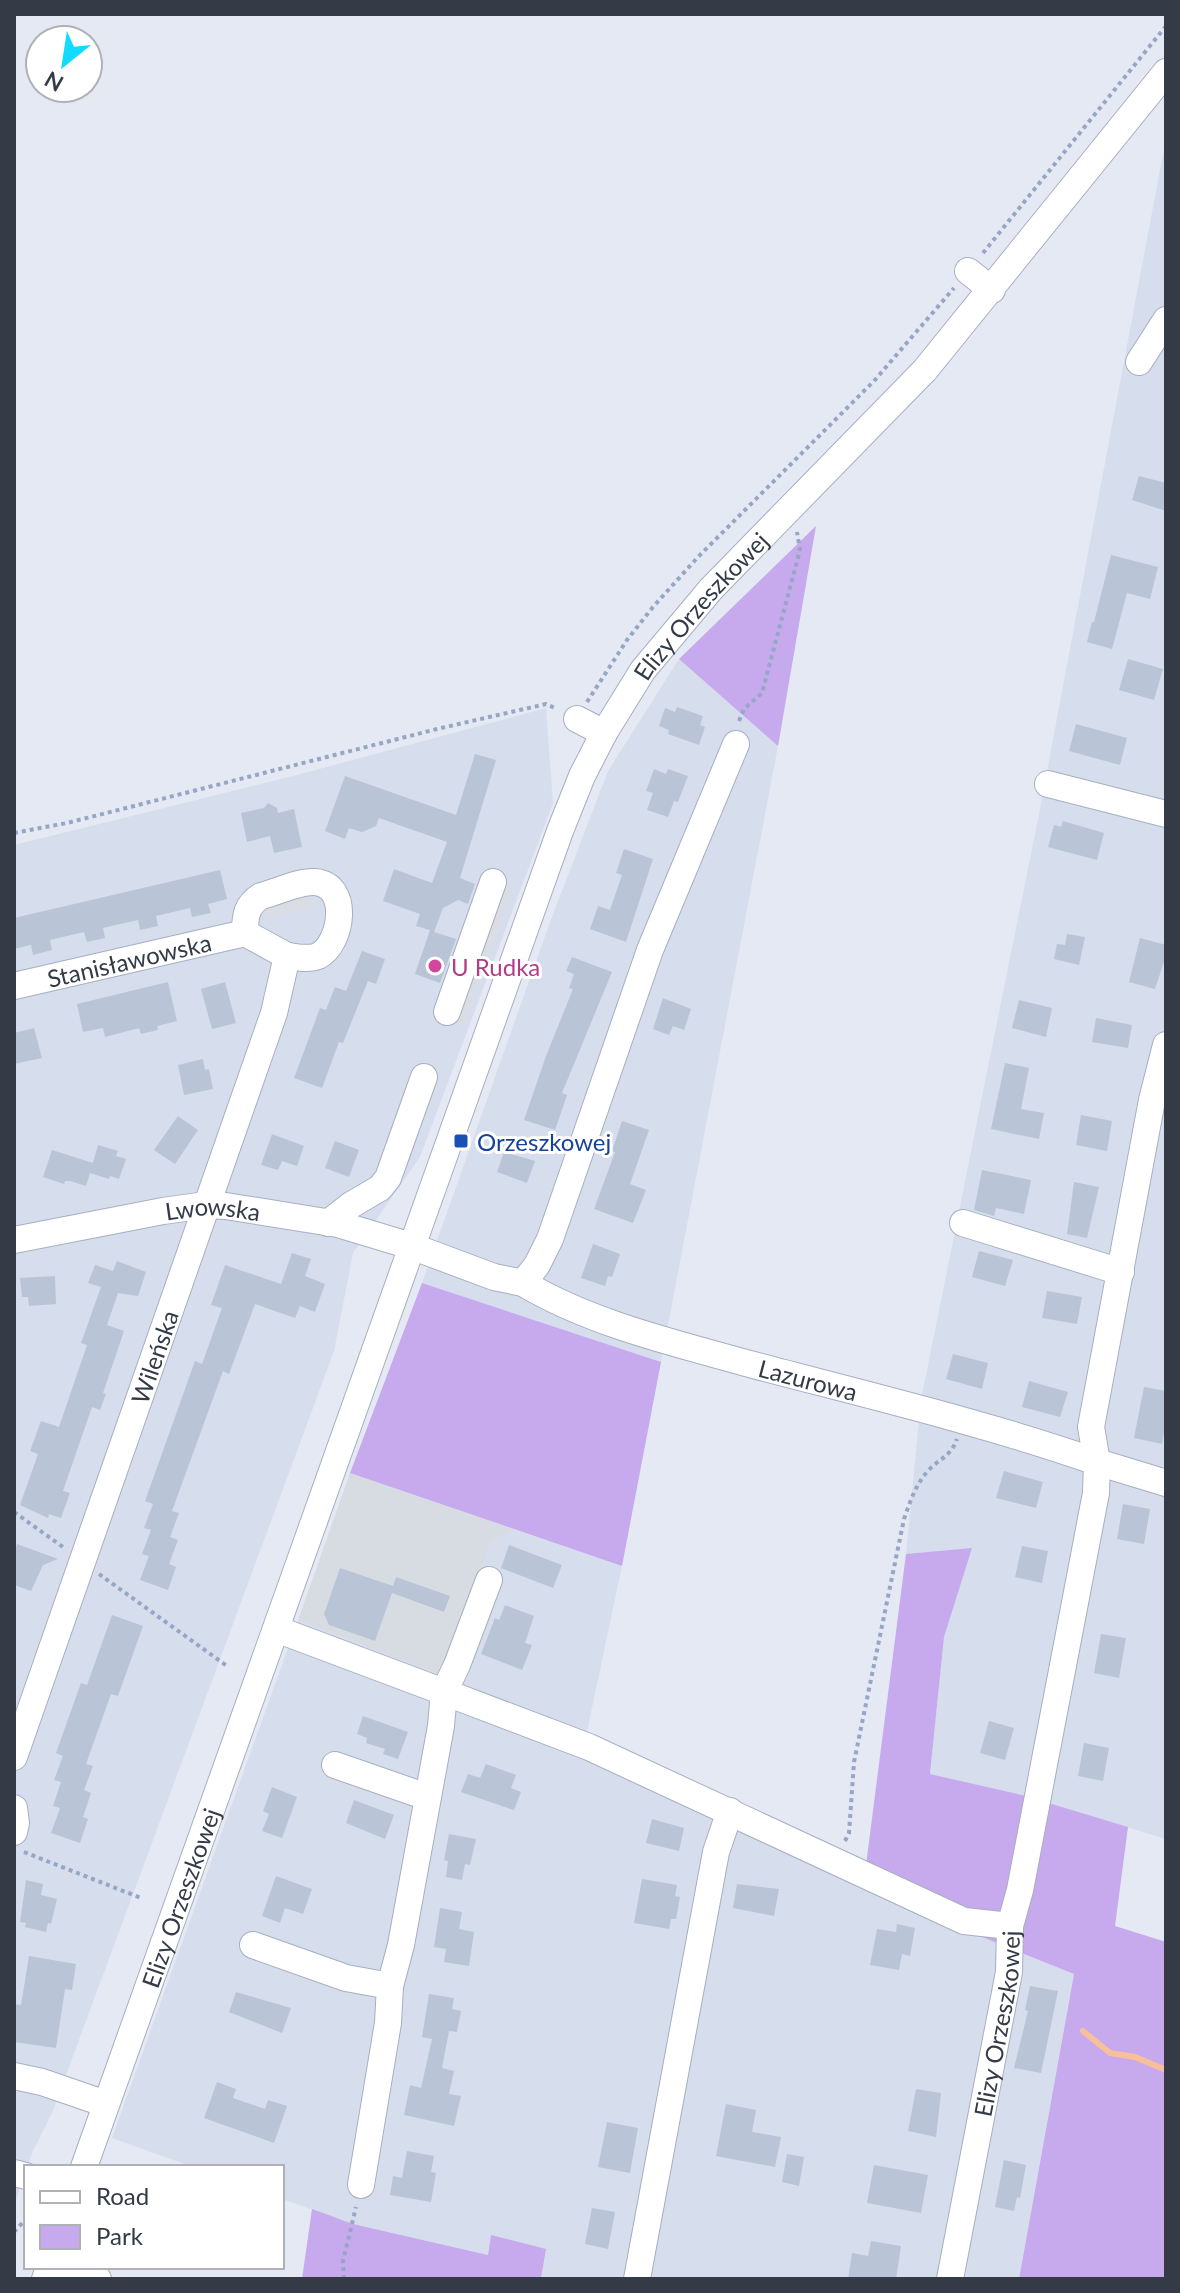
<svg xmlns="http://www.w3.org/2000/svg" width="1180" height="2293" viewBox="0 0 1180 2293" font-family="Lato,sans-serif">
<rect width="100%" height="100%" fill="#e5e9f4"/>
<path fill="#d6dded" d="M1166 138V1839L1022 1795 930 1774 944 1637 971 1549 906 1554 921 1400 1039 814Z
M679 659 778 746 661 1362 422 1283 550 922 608 771Z
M546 708 553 803 420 1157 353 1253 334 1351 52 2113 33 2151 14 2205V845L297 775Z
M515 1530 622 1566 586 1736 866 1865 982 1937 1074 1973 1019 2279H541L546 2250 491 2236 488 2255 353 2224 282 2199V2167H193L112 2138 298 1620 442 1674 492 1540Z"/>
<path fill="#d7dce3" d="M350 1473 515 1530 492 1540 442 1675 298 1620Z"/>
<path fill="#c7a9ed" d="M816 526 778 746 679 659Z
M422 1283 661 1362 622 1566 350 1473Z
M972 1548 944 1637 930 1774 1022 1795 1128 1827 1115 1926 1166 1942V2279H1019L1074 1974 982 1937 866 1865 906 1554Z
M312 2209 353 2224 488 2255 491 2235 546 2249 541 2279H302Z"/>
<path fill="#dadde1" d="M487 878 512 887 463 1024 438 1015Z
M306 891 311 906 267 919 263 904Z"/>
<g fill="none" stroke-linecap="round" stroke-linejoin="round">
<path stroke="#f8c09a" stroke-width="6" d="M1083 2031 1110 2053 1135 2057 1166 2070"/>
</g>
<path fill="#b9c5d7" d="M1139 476 1166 483V511L1132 500Z
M1111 555 1158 567 1150 599 1127 593 1112 649 1087 642 1092 622H1094Z
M1128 659 1163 669 1154 700 1119 690Z
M677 707 703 716 700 725 705 727 699 745 668 734 669 730 659 726 665 708 675 712Z
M1076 724 1127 738 1120 765 1069 751Z
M475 754 496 760 460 878 475 884 468 904 458 900 443 908 434 932 456 939 440 983 415 974 430 930 416 926 420 914 383 901 394 869 432 883 447 842 379 818 376 826 362 832 349 828 345 839 325 831 345 776 456 815Z
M654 769 666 774 668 769 688 776 678 802 674 801 668 817 647 810 653 793 646 791Z
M268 803 277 808 278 813 294 809 302 847 274 853 270 836 247 842 241 813 264 808Z
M1063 821 1104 833 1097 860 1048 847 1054 825 1061 827Z
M624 849 653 859 626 942 590 929 598 906 610 910 622 875 616 873Z
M220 870 227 899 208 904 211 913 192 917 190 908 156 916 158 926 140 930 138 920 120 924 103 928 105 938 87 942 84 932 50 940 52 950 33 955 31 945 14 949V918Z
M1067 934 1085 937 1079 965 1054 959 1057 944 1065 945Z
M1140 938 1166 945V956L1155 989 1129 982Z
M362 951 385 959 376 984 368 981 343 1043 339 1042 322 1088 294 1078 320 1008 326 1010 335 987 346 991Z
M572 957 612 972 562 1093 567 1095 555 1130 524 1120 546 1056 573 989 569 988 574 974 566 971Z
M168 982 177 1021 157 1026 158 1030 141 1034 139 1028 105 1037 103 1028 83 1032 77 1004Z
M225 982 236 1023 212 1029 201 989Z
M663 998 691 1009 684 1030 673 1026 669 1035 653 1029Z
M1019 1000 1052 1008 1046 1037 1012 1028Z
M1096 1018 1132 1025 1128 1048 1092 1042Z
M34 1028 42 1058 14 1064V1033Z
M203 1059 205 1070 209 1069 213 1089 184 1095 178 1065Z
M1005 1063 1029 1068 1021 1109 1044 1113 1039 1139 991 1129Z
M1081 1115 1112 1121 1107 1151 1076 1145Z
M178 1116 198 1130 175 1164 154 1150Z
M622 1121 649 1130 630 1184 646 1190 633 1223 594 1209 615 1152 612 1151Z
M272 1134 304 1146 297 1166 282 1161 278 1170 261 1165Z
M335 1141 359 1150 349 1177 325 1168Z
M98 1145 118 1151 116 1156 126 1159 119 1179 110 1176 109 1179 90 1173Z
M52 1150 93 1163 86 1186 70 1181H65L64 1184 43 1177Z
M504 1152 535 1161 527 1183 497 1172Z
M982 1170 1031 1180 1024 1214 996 1208 994 1216 974 1210Z
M1074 1182 1099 1187 1087 1238 1067 1234Z
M593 1244 620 1254 612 1277 608 1276 605 1286 581 1278Z
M979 1251 1013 1260 1005 1286 972 1277Z
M292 1253 311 1259 305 1276 325 1284 315 1312 300 1306 295 1318 255 1304 229 1374 223 1371 172 1511 179 1513 170 1537 178 1540 169 1564 176 1567 168 1590 140 1580 149 1556 142 1554 151 1530 144 1528 153 1504 145 1501 195 1361 202 1364 222 1308 211 1305 225 1265 281 1284Z
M117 1261 146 1272 138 1296 118 1293 107 1325 124 1331 103 1393 106 1394 100 1410 92 1407 63 1491 70 1493 61 1518 49 1514 48 1518 20 1505 38 1454 30 1451 41 1421 59 1427 87 1345 81 1343 101 1287 88 1283 95 1265 113 1271Z
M55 1276 56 1304 29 1306 28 1297H22L20 1278Z
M1047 1291 1082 1297 1077 1324 1042 1318Z
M953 1354 988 1363 982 1389 946 1379Z
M1029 1381 1068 1392 1060 1417 1022 1407Z
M1144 1387 1166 1391V1421L1162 1444 1134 1438Z
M1004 1471 1043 1482 1036 1508 996 1498Z
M1123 1504 1150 1509 1144 1544 1117 1539Z
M17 1544 58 1559 43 1565 31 1591 14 1585V1553Z
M509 1545 562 1565 553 1588 501 1568Z
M1022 1546 1048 1551 1042 1583 1015 1577Z
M340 1568 393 1586 396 1577 450 1596 444 1612 392 1593 375 1641 329 1625 324 1614Z
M505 1605 534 1616 525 1643 532 1645 522 1670 481 1654 495 1618 499 1620Z
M112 1615 143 1626 118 1696 111 1694 86 1764 93 1766 84 1790 91 1793 83 1817 88 1819 80 1843 51 1833 60 1808 53 1806 61 1782 54 1780 63 1756 56 1753 81 1683 87 1685Z
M1101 1634 1126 1638 1119 1678 1094 1673Z
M363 1716 408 1732 398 1759 383 1754 385 1749 366 1743 367 1738 357 1734Z
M989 1721 1014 1728 1005 1760 980 1753Z
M1084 1743 1109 1748 1103 1781 1078 1776Z
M486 1764 516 1775 511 1788 521 1792 514 1810 461 1792 468 1774 480 1778Z
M272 1787 297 1797 282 1838 262 1831 269 1814 263 1811Z
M354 1800 394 1815 385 1839 346 1823Z
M652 1819 684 1828 679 1851 646 1843Z
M449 1834 476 1839 470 1865 465 1864 462 1880 446 1877 448 1861 444 1860Z
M276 1876 312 1889 303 1914 285 1908 280 1923 262 1916Z
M642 1879 677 1885 675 1896 680 1897 676 1919H671L669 1929 634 1923Z
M26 1880 43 1884 41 1895 57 1899 51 1924 48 1923 46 1932 25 1927 26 1923 20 1922Z
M737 1884 779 1889 774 1916 733 1908Z
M440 1908 462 1912 459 1929 474 1932 469 1966 444 1962 446 1949 434 1947Z
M897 1924 915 1928 910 1956 902 1954 899 1970 870 1965 877 1929 896 1932Z
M29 1956 76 1964 72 1990 65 1989 56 2048 14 2042V2004L21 2005Z
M1030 1986 1058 1991 1041 2073 1014 2068 1028 2011 1025 2010Z
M236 1992 291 2008 282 2033 229 2012Z
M429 1994 454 1998 452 2009 461 2011 457 2032 449 2031 442 2068 454 2071 449 2094 461 2096 454 2126 404 2115 410 2085 421 2088 432 2039 422 2037Z
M217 2082 236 2089 233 2098 265 2109 268 2100 287 2106 274 2143 204 2118Z
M916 2089 941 2093 936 2137 908 2131Z
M726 2104 756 2110 752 2132 781 2137 775 2167 716 2156Z
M607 2122 638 2128 630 2173 598 2167Z
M407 2151 434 2156 431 2172 436 2173 431 2202 390 2195 393 2176 402 2178Z
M787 2154 804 2157 799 2186 782 2182Z
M1004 2160 1026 2165 1020 2198 1017 2197 1014 2211 995 2207Z
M874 2165 928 2175 921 2213 867 2203Z
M592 2208 615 2212 608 2249 585 2244Z
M871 2241 901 2246 896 2279H848L852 2253 868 2256Z"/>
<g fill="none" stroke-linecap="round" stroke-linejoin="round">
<g stroke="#a6afc1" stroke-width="28">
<g id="minor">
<path d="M968 271 992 290"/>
<path d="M1139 362 1166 320"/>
<path d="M577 719 604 733"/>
<path d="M1048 784 1166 814"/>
<path d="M245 933 287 956"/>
<path id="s1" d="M14 986 245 933"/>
<path d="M447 1012 493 882"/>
<path d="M328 1223 351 1205 380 1188 388 1178 424 1077"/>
<path d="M963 1223 1121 1272"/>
<path id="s2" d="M14 1240 163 1211 206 1205 226 1206 338 1224 411 1246 494 1277 523 1283 537 1265 550 1239 650 950 736 744"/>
<path id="s3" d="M523 1283C590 1323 671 1342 746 1363 863 1394 982 1422 1097 1462L1091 1427 1152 1100 1166 1045"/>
<path d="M489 1580 457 1665 444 1692 589 1747 964 1921 1010 1926"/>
<path d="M276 1629 444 1692 441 1726 401 1945 390 1986 388 2023 361 2185"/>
<path id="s4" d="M14 1757 274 1013 287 956C297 957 308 960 318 956 342 944 351 885 315 882 299 881 277 892 261 896 246 905 245 917 245 933"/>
<path d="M335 1765 427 1797"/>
<path d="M14 1808 16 1823 14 1832"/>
<path d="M253 1945 346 1978 390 1986"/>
<path d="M14 2076 42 2082 106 2104"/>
<path id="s5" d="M84 2167 560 831 582 776 604 733 643 670 711 589 925 370 1166 72"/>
<path d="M14 2173 26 2176"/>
<path d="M65 2267 98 2279"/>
<path d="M45 2279 49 2267"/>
<path d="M637 2279 716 1852 730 1811"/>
<path id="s6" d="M950 2279 1009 1972 1010 1926 1020 1890 1096 1493 1097 1462 1166 1483"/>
</g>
</g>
<path stroke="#96a6c4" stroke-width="4" stroke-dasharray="4 4" stroke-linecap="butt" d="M983 253 1166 26
M587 702 627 640 653 607 698 557 874 381 954 288
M739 721 744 709 762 693 800 550 797 532
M14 833 67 823 437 729 546 704 557 709
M14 1512 63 1547
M99 1574 227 1666
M845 1841 849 1833 854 1762 904 1519C910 1502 915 1486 927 1472 939 1458 950 1458 957 1439
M24 1852 141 1898
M14 2232 26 2219
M344 2279 343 2261 356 2207"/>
<use href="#minor" stroke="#fff" stroke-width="26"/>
</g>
<circle fill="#d1479c" stroke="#fff" stroke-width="3" cx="435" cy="966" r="8"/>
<rect fill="#1a4fb4" stroke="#fff" stroke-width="3" x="453" y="1133" width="16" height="16" rx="4"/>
<g text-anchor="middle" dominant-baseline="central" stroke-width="6" stroke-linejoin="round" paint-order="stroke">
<g font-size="24" fill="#343b47" stroke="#fff">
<text stroke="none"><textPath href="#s5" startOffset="1686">Elizy Orzeszkowej</textPath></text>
<text stroke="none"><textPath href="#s1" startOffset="118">Stanisławowska</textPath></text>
<text stroke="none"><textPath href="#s2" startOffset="202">Lwowska</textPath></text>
<text stroke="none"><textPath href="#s4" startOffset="424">Wileńska</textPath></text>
<text stroke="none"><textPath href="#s3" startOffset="302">Lazurowa</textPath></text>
<text stroke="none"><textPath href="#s5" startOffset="286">Elizy Orzeszkowej</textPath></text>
<text stroke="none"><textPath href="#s6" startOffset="260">Elizy Orzeszkowej</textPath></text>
</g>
<g font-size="24" fill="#b23c85" stroke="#fff" text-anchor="start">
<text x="451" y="966">U Rudka</text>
</g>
<g font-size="24" fill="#164399" stroke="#fff" text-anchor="start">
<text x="477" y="1141">Orzeszkowej</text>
</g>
</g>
<rect width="1180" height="2293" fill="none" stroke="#343b47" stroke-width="32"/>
<rect x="24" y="2165" width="260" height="104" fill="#ffffff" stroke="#aeb1b5" stroke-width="2"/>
<rect x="40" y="2191" width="40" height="12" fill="#ffffff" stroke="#aeb1b5" stroke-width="2"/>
<text x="96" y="2205" font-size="24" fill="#343b47">Road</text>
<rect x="40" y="2225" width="40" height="24" fill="#c7a9ed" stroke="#aeb1b5" stroke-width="2"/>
<text x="96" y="2245" font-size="24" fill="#343b47">Park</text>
<g transform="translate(64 64) rotate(210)"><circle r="38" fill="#ffffff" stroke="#aeb1b5" stroke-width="2"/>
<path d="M0-6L14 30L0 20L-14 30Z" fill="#11dcff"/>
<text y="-12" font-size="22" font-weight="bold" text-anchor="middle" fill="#343b47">N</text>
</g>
</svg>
